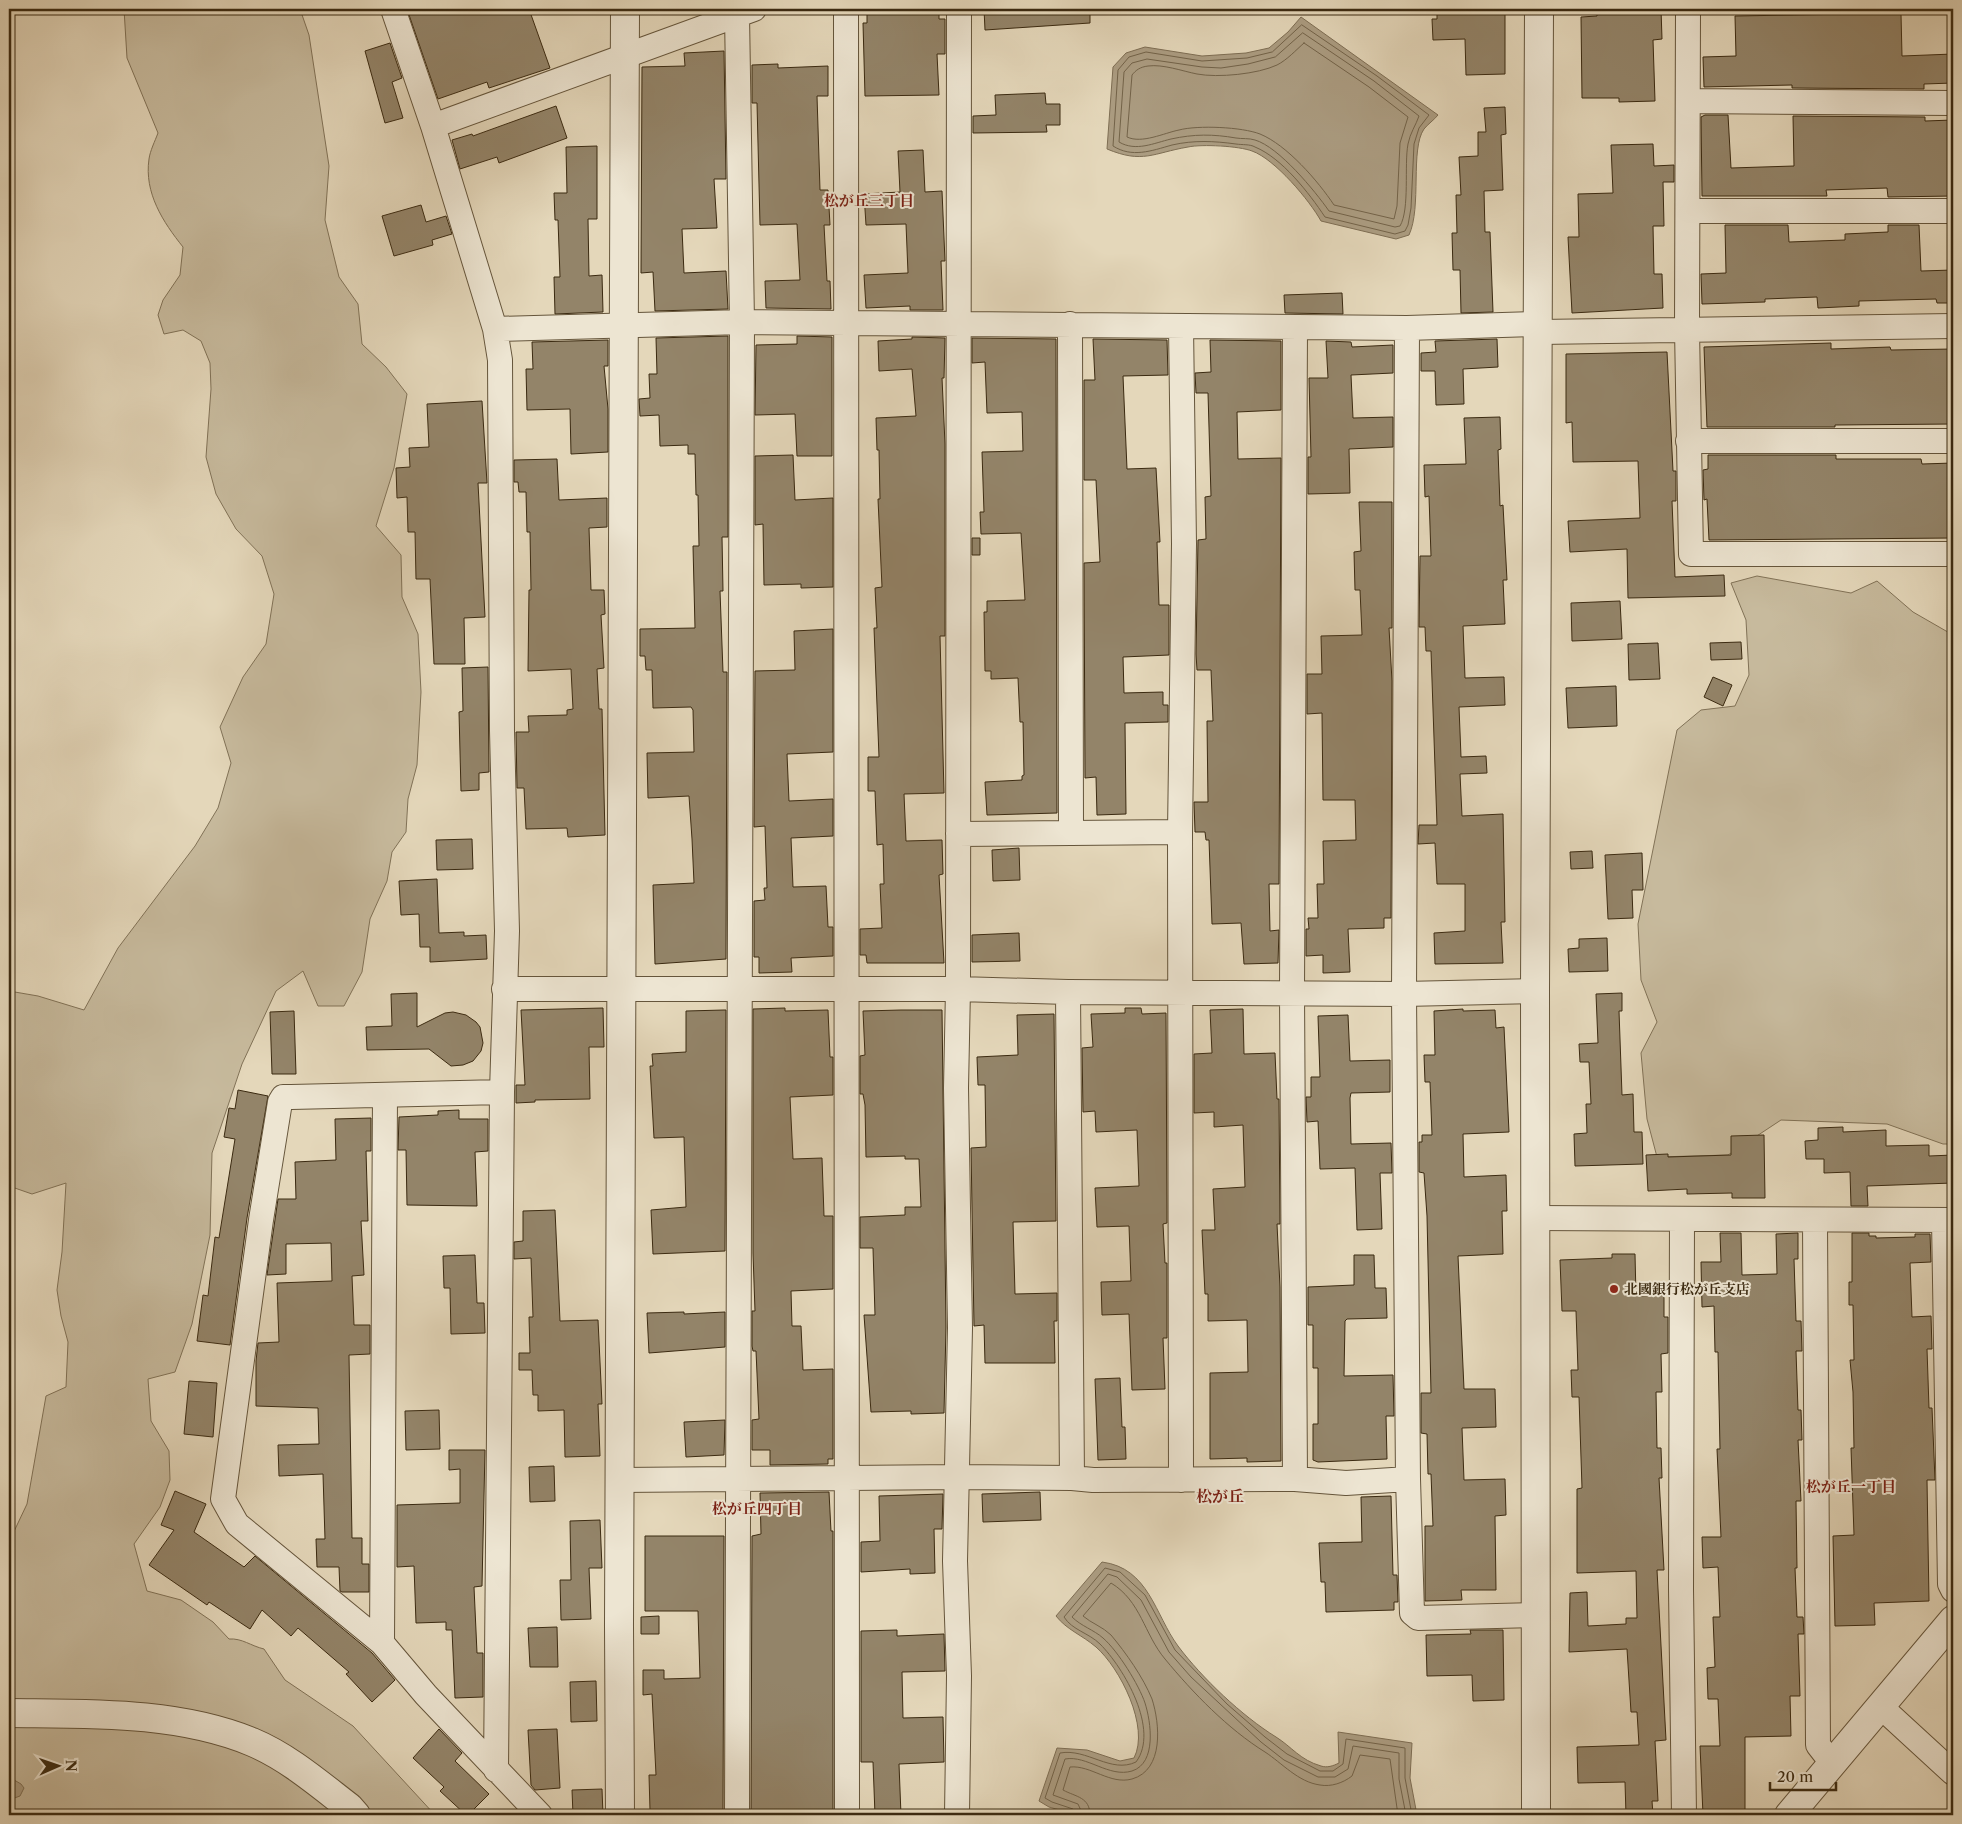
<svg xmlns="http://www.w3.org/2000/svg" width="1962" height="1824" viewBox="0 0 1962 1824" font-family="'Libre Caslon Text','Noto Serif JP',serif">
<rect width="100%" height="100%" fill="#e4d7ba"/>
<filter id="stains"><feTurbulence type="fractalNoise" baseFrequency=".004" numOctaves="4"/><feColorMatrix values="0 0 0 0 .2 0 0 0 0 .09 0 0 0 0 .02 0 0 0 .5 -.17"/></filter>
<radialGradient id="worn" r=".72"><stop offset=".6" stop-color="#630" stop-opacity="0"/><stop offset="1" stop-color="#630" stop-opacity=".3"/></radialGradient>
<path fill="#c7ba9d" stroke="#817257" d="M124 9H300L309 35 329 166 325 220 339 277 358 304 362 344 386 367 407 394 394 468 376 526 401 555 402 597 418 634 421 692 417 765 408 799 406 832 392 852 387 881 370 919 362 972 344 1006H318L303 971 276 991 242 1064 212 1153 210 1235 192 1324 175 1372 148 1379 151 1421 169 1451 170 1480 160 1507 134 1544 147 1591 181 1600 213 1622 229 1639C242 1638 251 1646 264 1649L285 1680 353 1726 435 1815H9V1542L27 1504 46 1396 66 1387 68 1342 61 1316 57 1290 62 1252 66 1183 32 1194 9 1186V991L38 996 84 1010 118 948 195 846 218 808 231 763 220 727 243 677 266 644 274 594 262 556 236 529 216 494 206 457 211 389 210 363 201 341 183 330 164 334 158 315 163 300 180 275 183 247C163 222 144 193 149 159 150 151 155 141 158 133L127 58Z
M1757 576 1851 593 1877 581 1913 612 1953 635V1144H1943L1887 1124 1781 1120 1728 1155 1657 1157 1647 1119 1641 1053 1657 1022 1641 980 1638 924 1677 730 1701 710 1735 706 1749 675 1746 620 1731 583Z"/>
<path fill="#ab9c81" stroke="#7e6e54" d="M1301 17 1438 115C1434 120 1428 124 1424 129 1410 149 1422 207 1409 235L1396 239 1321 221C1310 201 1275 159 1252 151 1239 146 1202 144 1188 147 1153 153 1143 164 1107 149L1113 67 1126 53 1145 47 1202 56 1246 53 1269 48 1288 32Z
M1102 1562C1149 1568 1155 1615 1178 1646 1202 1678 1242 1716 1276 1737 1292 1747 1300 1760 1321 1766 1327 1768 1333 1766 1339 1763L1338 1732 1412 1743 1410 1778 1417 1815H1077L1049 1807 1039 1801 1057 1748 1087 1750 1120 1761 1134 1758C1150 1727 1120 1668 1096 1647 1082 1635 1067 1630 1056 1616Z
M9 1777 21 1784 24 1788 20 1796 9 1800Z"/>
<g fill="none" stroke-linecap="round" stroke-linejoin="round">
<path stroke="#736349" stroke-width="1" d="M1302 25 1377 76 1429 115 1419 128 1414 144 1411 208 1408 225 1405 231 1395 234 1325 217C1309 193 1282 158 1255 147 1250 144 1242 145 1236 144 1214 141 1194 140 1172 145 1151 151 1132 158 1113 146L1118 70 1129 57 1146 52 1202 61 1247 58 1272 52Z
M1303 33 1374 81 1419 116C1416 125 1410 133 1408 144 1404 165 1410 209 1400 226L1395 227 1329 211C1315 191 1279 147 1255 140 1249 138 1242 139 1236 138 1213 134 1194 134 1171 139 1154 143 1136 152 1119 142L1124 72 1132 63 1147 59 1202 67 1221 68 1248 64 1275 57Z
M1304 43 1369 87 1408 117 1400 143 1397 206 1394 219 1334 205C1318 181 1287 145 1260 134 1242 127 1198 125 1179 130 1164 133 1142 144 1127 137L1132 75C1136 70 1140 67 1148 66 1163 64 1182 71 1197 74 1218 78 1258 74 1277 65 1287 60 1296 50 1304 43Z
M1077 1815 1073 1809 1052 1802 1045 1798 1060 1753C1087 1748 1111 1774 1136 1762 1160 1730 1124 1668 1100 1644 1089 1633 1072 1630 1064 1617L1105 1568 1120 1572 1145 1595 1175 1650 1227 1704 1265 1737 1287 1754 1320 1771H1333L1343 1764 1346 1739 1405 1748V1778L1412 1815
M1083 1815 1078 1804 1053 1795 1065 1759C1087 1755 1109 1778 1132 1771 1157 1763 1151 1722 1145 1703 1139 1685 1118 1651 1103 1638 1094 1630 1081 1626 1072 1617L1108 1574 1117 1577 1141 1600 1169 1652 1191 1677 1261 1742 1284 1760 1318 1777H1335L1348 1769 1353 1746 1399 1753V1779L1406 1815
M1090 1815C1090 1797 1076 1797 1063 1790L1070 1767C1091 1765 1110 1785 1132 1779 1164 1770 1160 1724 1152 1699 1143 1677 1126 1653 1111 1635 1103 1627 1091 1623 1083 1616L1111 1583C1141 1601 1144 1634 1165 1659 1193 1693 1228 1729 1265 1752 1282 1763 1298 1782 1320 1785 1331 1787 1343 1783 1352 1776L1360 1755 1390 1759 1398 1815"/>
</g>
<path fill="#938469" stroke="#3b2a11" d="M407 9H529L550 68 489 88 487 82 438 99Z
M867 9H939V19H945V54H937L939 95 865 96 863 23H867Z
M984 9H1090V23L985 30Z
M1437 9H1505V74L1466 75 1465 39 1433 40 1432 19H1437Z
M1597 9H1661L1662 39 1653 40 1655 101 1619 102V98H1582L1581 17 1597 16Z
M1852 14H1901L1902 56 1953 54V83L1924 84V89L1792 88V85L1704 87 1703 57 1736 56 1735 16Z
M390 43 402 78 392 82 403 118 385 123 365 51Z
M724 51 726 179H714L717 228 682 229 684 273 726 271 728 309 655 311 653 272 641 273 642 67 685 66 684 53Z
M778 64V68L828 66V96H817L820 190H828L830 225H824L827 281H830L831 309 766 308 765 281 800 280 797 224 760 225 757 103H752V65Z
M1045 93 1046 104H1060V125H1046L1047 132 973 133V116L996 115 995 95Z
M556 106 567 138 499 163 497 157 460 169 452 140 472 134 473 136Z
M1505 107 1506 134 1501 135 1503 190 1484 191 1485 232H1490L1493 312 1461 313 1460 270H1453L1452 233H1457L1456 195H1461L1459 157 1478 156V132H1486L1484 108Z
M1705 115H1728L1731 168 1794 166 1793 116 1925 117V121L1953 120V196L1888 197 1887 188 1826 190 1827 196H1702L1701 117Z
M1653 144 1654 166 1674 165V182H1663L1664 226H1653L1654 274H1662L1663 308 1572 313 1568 237H1579L1578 194 1613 193 1611 145Z
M597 146V219H588L589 276 602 275 603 312 555 314 554 277H560L558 220H555L554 193H567L566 147Z
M923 150 925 192 942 191 945 261H941L943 310H910V306L866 308 864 275 908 273 906 224 866 225 864 194 900 192 898 151Z
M421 205 426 222 446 216 452 234 432 240 433 245 394 256 382 216Z
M1725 225H1788L1789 242 1845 240V234L1888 232V225H1919L1921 271 1953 270V303H1937L1936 299 1859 301V306L1818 308 1817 297 1765 299V302L1702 304 1701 274 1726 273Z
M1342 293 1343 314 1285 313 1284 295Z
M728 336V537H722L723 591H720L723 672H727L726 959 655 964 653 885 694 883 692 839 689 796 648 798 647 753 694 752 693 710 691 707 653 708 652 670H646L645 656H640V629L695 628 693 546H699L698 495H696L695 454H688V445L660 446 659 415 640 416 639 399 650 398 649 374H657L656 338Z
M797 336 832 337V456H797L795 414 755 415 756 345 797 344Z
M912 337 945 338 944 378H942L945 444V636H940L944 793 904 794 906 841 942 840 943 874 939 875 944 963H867L866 955H860V929L882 928 880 884H884L883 844 877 845 875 791H868V757H879L874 628H877L875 588 882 587 878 499H880L879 450H877L876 418 916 416 912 369 879 371 878 341 912 339Z
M972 338 1056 339 1057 813 987 815 985 782 1022 780V776L1024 775 1023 722H1020L1018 678 991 679V671H985L984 612H987V601L1025 600 1021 533 981 534 980 512H984L982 452 1023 451 1022 412 987 413 985 362 972 363Z
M1093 339 1167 340 1168 375 1123 376 1127 469 1156 468 1160 542H1157L1159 605H1169V655L1123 657 1124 693 1163 692V705H1168V722L1125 723 1126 814 1097 815 1096 777 1085 778 1084 563 1100 562 1096 480H1084V380H1095Z
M1497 339 1498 367 1463 369 1464 404 1436 405 1435 371H1421V353L1436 352 1435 341Z
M608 340V366H604L608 409V452L571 454 570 409 527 410 526 369H533L532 342Z
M1210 340 1281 341V410L1237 412 1238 459 1281 458 1279 884H1269L1270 931 1279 930 1278 963 1244 964 1241 923 1212 924 1209 840H1206L1205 832H1195L1194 802H1208L1207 721H1213L1211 670H1197L1196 654 1198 540 1206 539 1205 497 1211 496 1208 393H1196L1195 373 1211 372Z
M1326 341 1351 342 1352 347 1393 345V373L1351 375 1353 418 1393 417V447L1349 449 1350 493 1308 494V457H1311L1309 378H1328Z
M1831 343V349L1890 347 1891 350 1953 349V424L1835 425V427H1707L1704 347Z
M1667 352 1673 471H1676V501H1672L1675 577 1724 575 1725 596 1628 598 1627 549 1570 552 1568 521 1640 518 1638 461 1573 462 1572 422 1566 423V354Z
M482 401 487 483H478L485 617 464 618 465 664H434L430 579H416L415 532H408L407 497 397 498 396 468 410 467 409 448 429 447 427 404Z
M1500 417 1501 449 1498 450 1500 506 1503 505 1507 580H1503L1505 624 1463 626 1465 678 1504 677 1505 705 1459 707 1461 757 1486 756 1487 773 1460 774 1462 816 1503 814 1505 922H1501L1503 963 1435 964 1434 933 1465 931V884H1437L1435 843 1418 844 1419 825H1437L1431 651H1426L1425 627H1419L1420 556H1431L1429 496 1425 497 1424 465 1466 464 1464 418Z
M793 455 795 500 833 498V587L801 588V584L764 585 763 524 755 525V456Z
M1708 455H1836V459H1921L1922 464 1953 463V538L1709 540 1707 499 1704 500 1703 470 1708 469Z
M557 459 559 500 607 498V527L589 528 591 590H604L605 614 601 615 604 668 597 669 599 709H602L605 835 568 837 567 828 526 829 524 788H517L516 732H529L528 716 567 715V710L573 709 571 669 528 671 529 590H531L530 532H527L526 492H519L518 482H514V460Z
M1359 502H1392V628H1389L1392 681 1391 918H1384V928L1348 929 1350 972 1323 973V955L1306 956V929H1309L1308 918H1318L1317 884H1324L1323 841 1356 840 1355 800H1323L1322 713 1307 714V674H1322L1321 636 1362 635 1360 590H1355L1354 552 1361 551Z
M972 538H980V555H972Z
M1620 601 1622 639 1572 641 1571 603Z
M833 629V752L787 754 789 801 833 799V836L791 838 793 887 826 886 828 927H833V956L791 958 792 972 759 973V957H754V901L765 900 764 888H767L765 826 754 827 755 671 795 670 794 631Z
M1741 642 1742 659 1711 660 1710 643Z
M1658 643 1660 679 1629 680 1628 644Z
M488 667 489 772 479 773V790L461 791 459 712 463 711 462 668Z
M1713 677 1732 685 1723 706 1704 697Z
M1616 686 1617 726 1568 728 1566 688Z
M472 839 473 869 437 870 436 840Z
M1019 848 1020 880 993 881 992 850Z
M1592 851 1593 868 1571 869 1570 852Z
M1642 853 1643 890H1632L1633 918 1608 919 1605 855Z
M437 879 439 933 464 932V936L486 935 487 959 430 962V947H420L419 914 401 915 399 881Z
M1019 933 1020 961 972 962V935Z
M1607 938 1608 971 1569 972 1568 949 1579 948V939Z
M417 993V1027L445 1013 453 1012 466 1015 476 1022 480 1027 483 1043 481 1051 473 1061 463 1065 451 1066 429 1049 367 1050 366 1027 392 1026 391 994Z
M1622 993V1011H1619L1622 1095 1633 1094 1634 1132H1642L1643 1164 1575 1166 1574 1134 1587 1133 1586 1104H1591L1589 1062H1580L1579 1044 1598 1043 1596 994Z
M603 1008 604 1047H589L590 1099 535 1100V1102L516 1103V1085H525L521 1010Z
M785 1008V1011L828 1010 830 1057H833V1095L790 1097 793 1159 822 1158 824 1216H833V1289L791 1291 792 1326H801L803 1370 833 1369V1459H828V1464L770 1465V1450H752V1420L759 1419 756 1351H753L752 1346V1311H755L753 1253V1009Z
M1125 1008H1141L1142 1014 1166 1013 1167 1209V1223L1163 1224 1165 1263H1167V1338H1163L1165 1389 1132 1390 1129 1314 1102 1315 1101 1282 1131 1281 1129 1226 1097 1227 1095 1188 1139 1186 1137 1130 1096 1132 1095 1111 1083 1112 1082 1048 1093 1047 1091 1014 1125 1013Z
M1243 1009 1244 1054 1275 1053 1277 1099H1279L1280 1224H1277L1280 1287 1281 1461 1247 1462V1458L1210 1459V1373L1248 1372 1247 1320 1208 1321V1294H1205L1202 1230H1215L1213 1189 1245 1187 1243 1125 1214 1127V1112L1194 1113V1054L1212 1053 1210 1010Z
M1463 1009V1011L1495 1010 1496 1028 1504 1027 1509 1132 1463 1134 1464 1177 1506 1175 1507 1211H1502L1503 1254 1458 1256 1464 1389H1495L1496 1427 1462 1428 1464 1480 1505 1479 1506 1515 1495 1516 1496 1590H1461L1462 1600 1425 1601V1526H1433L1431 1474H1428L1427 1434 1421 1433V1393H1431L1427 1216 1424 1173 1419 1172V1142H1422V1135H1432L1430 1082H1425L1424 1055H1435L1434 1011Z
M724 1010H726L725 1251 653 1254 651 1210 686 1207 684 1137 654 1138 650 1066H653L652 1054 686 1052V1011Z
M901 1010H942L946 1327 944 1413 911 1414V1411L871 1412 864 1315H875L873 1248H860V1217L905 1215V1207H921L919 1159H905V1156L866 1157 865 1105 863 1094H860V1056L865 1055 863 1011Z
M294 1011 296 1074H272L270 1012Z
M1054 1014 1056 1221 1013 1222 1015 1294 1057 1293V1321H1054L1055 1363H985L984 1325 974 1326 971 1148 986 1147 985 1085H978L977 1057 1018 1055 1017 1015Z
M1348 1015 1350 1061 1390 1060V1092L1351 1093 1350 1098 1351 1144 1391 1143 1392 1173H1380L1382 1229 1357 1230 1355 1168 1320 1169 1318 1121 1307 1122 1306 1097H1311V1077H1320L1318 1016Z
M238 1090 268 1096 247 1218 230 1345 197 1341 203 1295 208 1296 215 1237 219 1238 235 1139 224 1137 229 1108 235 1109Z
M459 1110V1119H488V1151L475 1152 477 1206 407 1205 406 1150H398L399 1117 438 1115V1111Z
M371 1118V1151H366L368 1221H361L364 1275 352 1276 354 1325H370V1354L349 1355 352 1538H362V1564H369V1592H342L340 1591 339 1567H317L316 1539H325L323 1474 279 1476 278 1445 319 1444 318 1408 256 1406V1361L258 1343 279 1342 277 1283 332 1281 331 1243 286 1244V1274L267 1275 278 1199H296L295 1162 336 1160 335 1119Z
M1843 1127V1132L1886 1130V1146L1929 1145V1156L1953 1155V1183L1867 1186 1868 1206H1851L1850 1172 1824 1173V1159H1806L1805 1141 1818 1140V1128Z
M1764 1135 1765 1198H1732V1193L1687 1194V1189L1648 1191 1646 1155 1668 1154V1157L1731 1155V1136Z
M555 1210 560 1321 598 1320 602 1404H598L600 1456 565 1457 564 1410 538 1411V1395H533L532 1370H519V1353H530L529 1317H533L531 1258 514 1259V1242L523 1241V1211Z
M1720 1233H1741L1742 1275 1777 1274 1776 1234 1798 1233V1259H1794L1796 1321H1801L1802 1351H1796L1798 1410H1801L1802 1440H1798L1801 1501H1796L1797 1568H1795L1797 1617H1803L1804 1634H1798L1800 1696H1790L1791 1736 1745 1737V1813H1732V1815H1703L1700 1746H1720L1718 1699H1708L1707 1668 1715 1667 1713 1617H1720L1718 1567 1703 1568 1702 1537H1721L1717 1449H1720L1718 1352H1715L1714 1306 1702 1307 1701 1262H1721Z
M1852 1233H1869V1236H1876V1238L1915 1237V1234H1930L1931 1262 1910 1263 1912 1317 1931 1316 1932 1349H1927L1929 1408H1932L1935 1480H1927L1929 1601 1874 1603 1875 1625 1835 1626 1833 1536 1854 1535 1851 1448H1854L1853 1392 1850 1360H1854L1853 1305H1849V1282H1852Z
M1612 1254H1635L1636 1296 1664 1295V1317H1668V1353L1661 1354 1662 1392H1656L1657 1448H1661L1662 1478H1659L1664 1570H1657L1666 1740 1655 1741 1658 1801H1652L1653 1815H1626L1625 1782 1578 1783 1577 1747 1639 1745 1637 1712H1631L1627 1649 1569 1652 1570 1593 1587 1592 1588 1626 1626 1624V1618H1637L1636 1571 1577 1573V1489L1582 1488 1579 1397H1572L1571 1370H1578L1576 1311H1562L1560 1260 1612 1258Z
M475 1255 477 1303H484L485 1333 451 1334 450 1288H444L443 1256Z
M1354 1255H1374L1375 1288H1386L1387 1318 1347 1319 1345 1321 1344 1376 1393 1375 1394 1416H1386L1387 1459 1318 1462 1313 1460V1424H1318V1368H1313V1325H1308V1287L1354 1285Z
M684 1312V1314L725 1312V1347L649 1353 647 1313Z
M1120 1378 1122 1427H1125L1126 1459 1098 1460 1095 1379Z
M189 1381 217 1383 213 1437 184 1434Z
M439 1410 440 1449 406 1450 405 1411Z
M725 1420 724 1455 686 1457 684 1422Z
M449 1450H485L482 1586 474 1587 477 1653H483V1697L455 1698 452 1630H446V1622L416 1623 414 1566 397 1567V1505L460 1503V1469L449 1470Z
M554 1466 555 1501 530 1502 529 1467Z
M175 1491 206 1504 194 1532 244 1567 255 1556 372 1653 395 1680 372 1702 346 1674 349 1672 298 1628 291 1636 262 1610 250 1629 209 1602 207 1605 149 1565 174 1530 161 1525Z
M829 1492 831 1531H833V1815H751L752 1536 761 1534 760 1493Z
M1040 1492 1041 1520 983 1522 982 1494Z
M943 1494 942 1529H934L935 1573 910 1574V1569L861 1572V1542L880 1541 879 1496Z
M1391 1496 1393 1575H1397L1398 1602H1394V1610L1326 1612 1325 1582H1321L1319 1543 1362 1542 1361 1497Z
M600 1520 602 1568H589L591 1619 561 1620 560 1580H571L570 1521Z
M645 1536H724L723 1815H652V1810H650L649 1775H656L652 1694 643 1695V1670H664V1679L700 1678 698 1611H645Z
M659 1616V1634H641V1617Z
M557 1627 558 1667H530L528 1628Z
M897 1630V1636L944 1634 945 1671 902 1672 903 1718 943 1717 944 1762 899 1764 901 1815H875L873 1762H861V1631Z
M1470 1630H1503L1504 1700 1473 1701 1472 1675 1427 1676 1426 1635 1471 1634Z
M596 1681 597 1721 571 1722 570 1682Z
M439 1729 462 1753 455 1761 489 1794 468 1815H466L440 1791 444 1787 413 1758Z
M557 1729 560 1788 535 1790 531 1785 528 1730Z
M602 1789 603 1815H573L572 1790Z"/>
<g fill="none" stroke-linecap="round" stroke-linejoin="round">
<g stroke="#65553b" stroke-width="26">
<path id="minor" d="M393 9 433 126 495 329 500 360 502 731 507 931 502 1092 496 1770
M846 9 847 1815
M1688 9 1687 329 1691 554H1953
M737 15 742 322 737 1815
M1688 101 1953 103
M433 126 754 9
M1688 211H1953
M1070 324 1071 832
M1181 326 1184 544 1180 832 1181 1480
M1407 328 1404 994 1408 1479 1412 1613 1418 1618 1535 1615
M495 329 742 322 1407 328 1538 324
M1539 332 1953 326
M1688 441H1953
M958 834 1180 832
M504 989H958L1068 992 1404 994 1535 991
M1068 992 1072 1478
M502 1092 291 1097H283L280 1102 261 1220 223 1499 237 1524 382 1643 426 1695 540 1815
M1535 1218 1953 1220
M1682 1219 1681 1589 1684 1815
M1944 1220 1950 1584 1953 1590
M1815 1221 1818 1745 1832 1763
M1295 1479 1292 993 1295 327
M620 1480 958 1477 1072 1478 1093 1480 1295 1479 1346 1483 1408 1479
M382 1643 385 1095
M1880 1706 1953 1773
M957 1815 959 1676 955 1561 960 1328 956 1088 958 989 959 9"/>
</g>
<g stroke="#65553b" stroke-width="30">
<path id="tertiary" d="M9 1713C89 1714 177 1711 252 1742 288 1757 319 1784 349 1807L356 1815
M620 1815 619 1626 625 9
M1536 1815 1535 991 1539 9
M1789 1815 1953 1620"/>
</g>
<use href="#minor" stroke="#ede5d2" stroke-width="24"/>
<use href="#tertiary" stroke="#ede5d2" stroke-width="28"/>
</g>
<circle fill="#8f2418" stroke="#ede5d2" stroke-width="2" cx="1614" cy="1289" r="5"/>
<g text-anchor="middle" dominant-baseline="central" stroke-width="4" stroke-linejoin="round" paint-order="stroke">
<g font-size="14" font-weight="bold" fill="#3b2a11" stroke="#ede5d2" text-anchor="start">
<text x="1624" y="1289">北國銀行松が丘支店</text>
</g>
<g font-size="15" font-weight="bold" fill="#7a1f14" stroke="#ede5d2">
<text x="869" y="200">松が丘三丁目</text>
<text x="1851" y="1486">松が丘一丁目</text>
<text x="757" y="1508">松が丘四丁目</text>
</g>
<g font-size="16" font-weight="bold" fill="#7a1f14" stroke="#ede5d2">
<text x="1220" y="1496">松が丘</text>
</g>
</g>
<rect width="1962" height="1824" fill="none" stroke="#e4d7ba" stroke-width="30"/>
<rect x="10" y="10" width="1942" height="1804" fill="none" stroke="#3b2a11" stroke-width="2.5"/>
<rect x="15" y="15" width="1932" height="1794" fill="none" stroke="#3b2a11"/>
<g transform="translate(58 1766) rotate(88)" stroke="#ede5d2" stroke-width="4" paint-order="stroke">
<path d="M0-4L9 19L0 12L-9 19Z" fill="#3b2a11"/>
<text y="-8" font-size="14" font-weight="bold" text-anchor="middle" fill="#3b2a11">N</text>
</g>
<path d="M1770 1782v8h66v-8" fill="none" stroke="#3b2a11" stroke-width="2.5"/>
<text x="1777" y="1782" font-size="15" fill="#3b2a11" stroke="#ede5d2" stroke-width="4" paint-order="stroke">20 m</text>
<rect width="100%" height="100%" filter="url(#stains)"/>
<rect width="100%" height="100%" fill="url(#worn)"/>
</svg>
